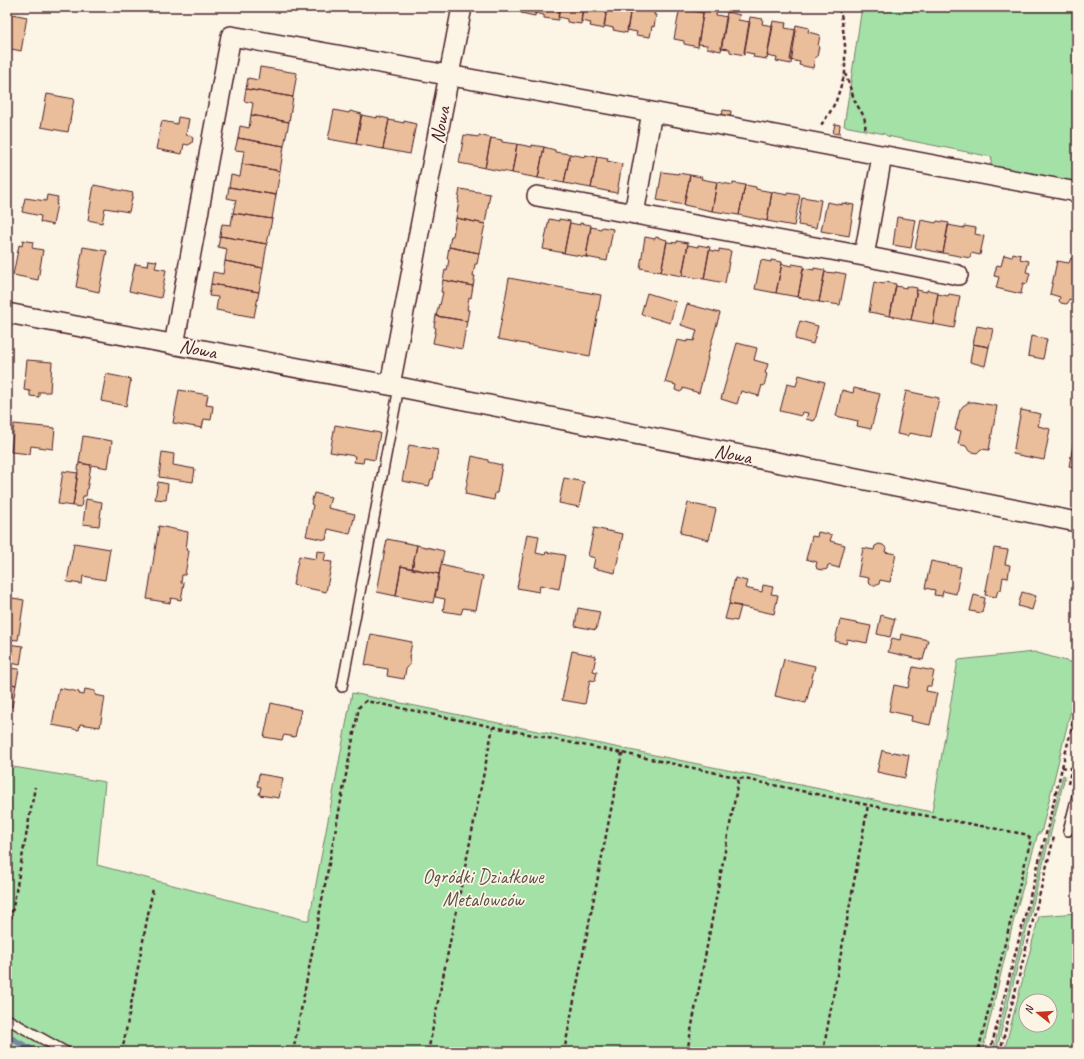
<svg xmlns="http://www.w3.org/2000/svg" width="1084" height="1059" viewBox="0 0 1084 1059" font-family="Caveat,sans-serif">
<rect width="100%" height="100%" fill="#fcf5e5"/>
<filter id="ink" filterUnits="userSpaceOnUse"><feTurbulence type="fractalNoise" baseFrequency=".025" numOctaves="2"/><feDisplacementMap in="SourceGraphic" scale="8" xChannelSelector="R" yChannelSelector="G"/><feConvolveMatrix kernelMatrix="1 2 1 2 8 2 1 2 1" color-interpolation-filters="sRGB"/></filter>
<g filter="url(#ink)">
<path fill="#a4e1a7" stroke="#778069" fill-rule="evenodd" d="M862 7H1077V184L990 168 992 157 887 136 885 134 844 126Z
M1034 652 1077 664V685L1041 833H1038L1014 919 982 1052H7V766L105 782 97 865 309 921 352 693 932 812 958 660Z
M1063 775 1065 776 996 1052H993Z
M1077 913V1052H1004L1039 916ZM1026 1001H1050V1025H1026Z"/>
<g fill="none" stroke-linecap="round" stroke-linejoin="round">
<path stroke="#748aa2" stroke-width="6" d="M7 1036 36 1052"/>
</g>
<path fill="#eabe9a" stroke="#4a1f2b" d="M498 7H512L511 12 497 9Z
M512 7H536L535 16 521 13V10L511 8Z
M536 7H560L558 20 544 18V15L534 13Z
M560 7H583L581 24 567 22V19L558 17Z
M583 7H607L604 29 590 26 591 23 581 21Z
M607 7H631L627 33 613 30 614 28 604 26Z
M631 7H656L654 15H656L654 27 652 26 650 37 636 35 637 32 627 30Z
M680 7H694L693 11 703 13 698 47 684 44V41L674 39Z
M704 8 717 10 716 15 727 17 721 51 707 48V45L698 44Z
M727 12 740 15 738 20 750 22 744 55 730 52V49L721 48Z
M7 13 27 17 21 51 7 48Z
M750 17 763 19 762 24 773 26 767 59 753 57 754 54 744 52Z
M773 21 786 23 785 28 796 30 791 64 776 61 777 58 767 56Z
M796 25 809 28 808 32 820 35 818 46H819L817 57H815L813 68 799 65 800 62 790 60Z
M260 67 297 73 293 97 246 89 248 78 258 80Z
M246 89 293 97 289 122 251 115 253 103 244 101Z
M47 94 74 99 68 132 41 127Z
M334 110 349 113 350 111 362 114 356 144 328 139Z
M723 110 731 111 730 119 722 117Z
M251 115 289 122 284 146 238 138 240 126 249 128Z
M361 115 377 118V116L389 119 383 149 356 144Z
M178 117 189 119 186 135 190 136 193 138 192 143 188 145 184 144 182 154 156 149 162 121 177 124Z
M389 120 404 123V121L416 124 410 154 383 149Z
M835 124 840 125 839 134 833 133Z
M464 135 479 137V135L491 138 485 168 459 163Z
M238 138 284 146 280 171 242 164 244 151 235 150Z
M491 138 502 140V142L517 144 512 173 485 168Z
M517 144 532 147V145L544 147 538 178 512 173Z
M544 147 555 150V152L570 154 564 183 538 178Z
M570 154 585 157V155L597 157 591 188 564 183Z
M597 157 608 159 607 161 622 164 617 193 591 188Z
M242 164 280 171 276 195 229 187 231 175 240 177Z
M662 172 678 174V173L690 175 684 205 657 200Z
M690 175 702 177 701 179 717 182 712 211 684 205Z
M717 182 733 185V183L745 185 739 215 712 211Z
M94 185 133 193 129 212 105 208 102 223 88 220Z
M745 185 756 187V189L772 192 767 221 739 215Z
M229 187 276 195 272 219 233 213 236 200 227 198Z
M460 189 490 194 485 224 456 218 459 201 458 200Z
M772 192 788 195V193L800 195 794 226 767 221Z
M47 195 58 197 56 204H57L53 225 40 222 41 216 22 212 25 198 46 201Z
M802 197 821 200 816 228 798 225Z
M827 202 842 205V203L854 205 849 236 821 231Z
M233 213 272 219 267 244 220 236 222 224 231 225Z
M897 217 916 220 911 248 893 245Z
M456 218 485 224 479 253 449 247 451 236H453Z
M549 219 559 221V219L570 221 564 253 543 249Z
M921 220 936 223 937 221 949 223 943 253 915 248Z
M570 223 580 225V223L591 225 586 257 564 253Z
M948 225 964 228V226L976 228 975 234 984 236 980 255 971 253 970 258 943 253Z
M591 227 601 229 602 227 613 229 607 261 586 257Z
M220 236 267 244 263 268 225 261 227 249 218 247Z
M645 237 655 239 656 237 667 240 661 272 640 268Z
M23 240 33 242 32 248 43 250 38 280 13 275 19 245 22 246Z
M677 241 688 243 682 276 661 272 667 242 677 243Z
M688 245 698 247V245L710 247 704 279 682 276Z
M83 247 107 251 99 292 76 287Z
M449 247 479 253 477 264H475L473 276H475L473 286 443 280 445 270 447 271 449 259H447Z
M719 249 731 251 725 283 704 279 709 250 719 252Z
M1013 253 1021 255 1020 259 1029 261 1026 272 1030 273 1027 284 1023 283 1021 294 996 288 999 277 994 276 997 265 1001 266 1004 255 1012 257Z
M1071 258 1077 260V301L1069 299 1068 303 1066 304 1061 303 1059 301 1060 297 1050 294 1057 261 1069 263Z
M148 260 157 261 155 268 166 270 161 298 129 291 135 264 147 266Z
M761 260 771 262V260L782 262 776 293 755 289Z
M225 261 263 268 259 292 211 284 213 272 223 274Z
M782 264 792 266V264L804 266 798 297 776 293Z
M803 268 814 270V268L825 270 819 302 798 297Z
M825 272 835 273V272L846 274 840 305 819 302Z
M509 278 601 295 590 356 498 339Z
M443 280 473 286 471 298 469 297 467 310H469L467 321 436 316 439 304 440 305 443 292H441Z
M874 282 884 284 885 282 896 284 890 316 869 312Z
M211 284 259 292 254 317 216 310 218 297 209 296Z
M896 286 906 288V286L917 288 911 320 890 316Z
M917 290 927 292V290L938 292 933 324 911 320Z
M647 293 676 302 670 323 641 314Z
M938 294 948 296 949 294 960 296 954 328 933 324Z
M687 304 720 313 707 358H708L699 393 683 388V390L680 392 675 390 676 385 665 382 677 340 687 342V340L694 341 697 330 681 325Z
M436 316 467 321 462 349 433 343 436 328 434 327Z
M800 321 818 326 813 344 795 339Z
M977 326 993 329 989 347 973 344Z
M1031 336 1047 339 1043 359 1028 356Z
M737 343 757 348 754 360 768 364 765 373 767 374 764 386 762 385 759 396 741 391 737 404 721 399Z
M973 344 989 347 985 366 970 362Z
M27 360 52 362 50 392H39V397L30 396V391L24 390Z
M106 374 131 379 126 406 101 401Z
M799 375 825 382 815 420 813 421 806 419 808 413 802 412 801 416 780 411 787 384 796 386Z
M854 388 880 394 871 429 857 426 858 421 836 416 842 390 853 393Z
M179 390 208 395 206 405 213 406 211 420 204 419 202 428 173 423Z
M906 391 939 398 931 437 909 433 908 436 897 434Z
M969 402H974L997 406 989 450 981 449 977 453 969 451 966 446 958 444 961 431 955 430 960 410 963 406Z
M1021 410 1041 414 1038 426 1050 429 1044 460 1013 454Z
M14 424 55 428 53 449 31 446 30 454 11 452Z
M335 425 380 433 375 460 364 458 363 463 354 462 355 456 330 452Z
M1075 435 1077 436V468L1069 466Z
M83 436 112 441 108 468 79 463Z
M409 445 438 450 433 479H431L429 486 402 481Z
M162 452 174 454 173 465 195 469 193 482 159 477Z
M472 456 488 460V462L502 465 497 493H495L494 500 465 494Z
M79 463 91 465 86 496H83L81 507 73 506Z
M63 471 78 473 73 506 58 504Z
M564 478 584 482 579 507 559 503Z
M158 482 168 484 166 500 155 499Z
M314 493 331 497 328 508 355 514 350 534 328 529 326 540 306 536 313 505 311 504Z
M86 499 102 502 99 526 83 524Z
M688 503 716 509 709 540 680 533Z
M159 526 188 532 186 550 189 551 185 575H182L181 583H184L181 600 171 598 170 603 147 599Z
M594 528 623 534 615 573 593 568 595 558 588 556Z
M818 532 832 535 830 541 845 545 839 568 828 565 827 569 824 570 817 569 816 566 817 562 806 559 812 536 817 537Z
M527 534 539 536 536 553 545 555 546 552 565 555 559 589 540 585 539 592 517 588Z
M387 539 417 545 412 569 401 566 396 596 377 592Z
M74 543 110 549 105 580 83 576 82 584 67 582Z
M879 544 883 545 886 548 885 552 896 554 890 582 880 580 879 584 875 586 871 585 868 582 869 578 858 576 863 548 874 550 875 546Z
M417 545 444 551 439 574 412 569Z
M994 548 1008 550 1005 564 1010 565 1008 578 1003 577 1001 590H998L996 597 985 595Z
M317 551 326 552 324 561 332 562 326 592 293 585 299 556 316 559Z
M931 561 961 567 956 594 943 591 942 596 934 595 935 590 925 588Z
M441 565 462 570V572L483 576 476 610 463 608 461 614 443 611 445 599 435 597Z
M401 566 439 574 433 603 396 596Z
M735 578 747 581 745 588 762 592 763 585 773 587 771 594 778 595 774 614 729 604Z
M1022 592 1036 596 1032 610 1018 606Z
M974 595 985 598 982 613 970 611Z
M7 597 24 600 18 640 7 639Z
M729 604 741 606 737 621 725 619Z
M578 608 600 612 596 630 575 626Z
M881 615 895 619 890 637 877 634Z
M840 620 871 626 867 643 847 639 846 644 835 641Z
M371 634 412 642 409 658 410 661 409 666 406 669 404 679 387 676 388 669 365 665Z
M901 634 928 640 923 660 888 652 892 638 900 640Z
M7 644 23 646 20 665 7 662Z
M572 651 596 656 593 671 597 672 595 681 590 680 585 704 562 700Z
M784 659 815 666 806 703 775 696Z
M913 667 934 671 931 686H927L926 691 937 693 930 725 911 721 912 716 889 711 894 685 908 688Z
M7 668 19 669 16 685 7 683Z
M7 683 16 685 12 707 7 706Z
M59 688 79 692V694L84 695 85 689 95 691V695L105 697 100 727 80 724 79 730 52 725Z
M271 703 301 710 295 737 284 735 282 740 264 737Z
M882 750 883 751 893 753V752L909 755 905 778 877 772Z
M259 774 283 778 279 798 259 795 261 787 257 786Z"/>
<g fill="none" stroke-linecap="round" stroke-linejoin="round">
<g stroke="#4a1f2b" stroke-width="12">
<path id="service" d="M342 687 399 387
M1068 831 1077 796
M7 1019 66 1052"/>
</g>
<g stroke="#4a1f2b" stroke-width="22">
<path id="minor" d="M537 196 864 256 958 275
M634 214 652 112
M864 256 882 156
M7 313 399 387 1077 522
M174 345 231 36 652 112 1077 192
M390 385 462 7"/>
</g>
<path stroke="#4a1f2b" stroke-width="2.5" stroke-dasharray="4 3" stroke-linecap="butt" d="M825 7 837 9
M845 73C848 82 851 90 854 99 860 113 867 114 865 132
M821 125 829 114 836 101 845 73V45L841 13 837 9 838 7
M1062 767 1071 769
M1068 784 1077 745
M7 940 35 787
M122 1052 153 888
M293 1052 359 707 366 701 622 753 868 805 1024 834 1031 839 978 1052
M428 1052 493 727
M564 1052 622 753
M687 1052 739 777
M823 1052 868 805
M990 1052 1048 826 1077 705
M1000 1052 1054 837"/>
<use href="#service" stroke="#fcf5e5" stroke-width="9"/>
<use href="#minor" stroke="#fcf5e5" stroke-width="19"/>
</g>
</g>
<g text-anchor="middle" dominant-baseline="central" stroke-width="3.5" stroke-linejoin="round" paint-order="stroke">
<g font-size="20" fill="#4a1f2b" stroke="#fcf5e5">
<text transform="translate(440 125) rotate(-79)">Nowa</text>
<text transform="translate(198 349) rotate(11)">Nowa</text>
<text transform="translate(733 454) rotate(11)">Nowa</text>
</g>
<g font-size="20" fill="#60504a" stroke="#fcf5e5">
<text x="483" y="876">Ogródki Działkowe<tspan x="483" dy="23">Metalowców</tspan></text>
</g>
</g>
<rect width="1084" height="1059" fill="none" stroke="#fcf5e5" stroke-width="24"/>
<rect x="12" y="12" width="1060" height="1035" fill="none" stroke="#4a1f2b" stroke-width="1.5" filter="url(#ink)"/>
<g transform="translate(1038 1013) rotate(287)"><circle r="19" fill="#fcf5e5" stroke="#b59f9b"/>
<path d="M0-3L7 15L0 10L-7 15Z" fill="#c8321e"/>
<text y="-6" font-size="11" font-weight="bold" text-anchor="middle" fill="#4a1f2b">N</text>
</g>
</svg>
